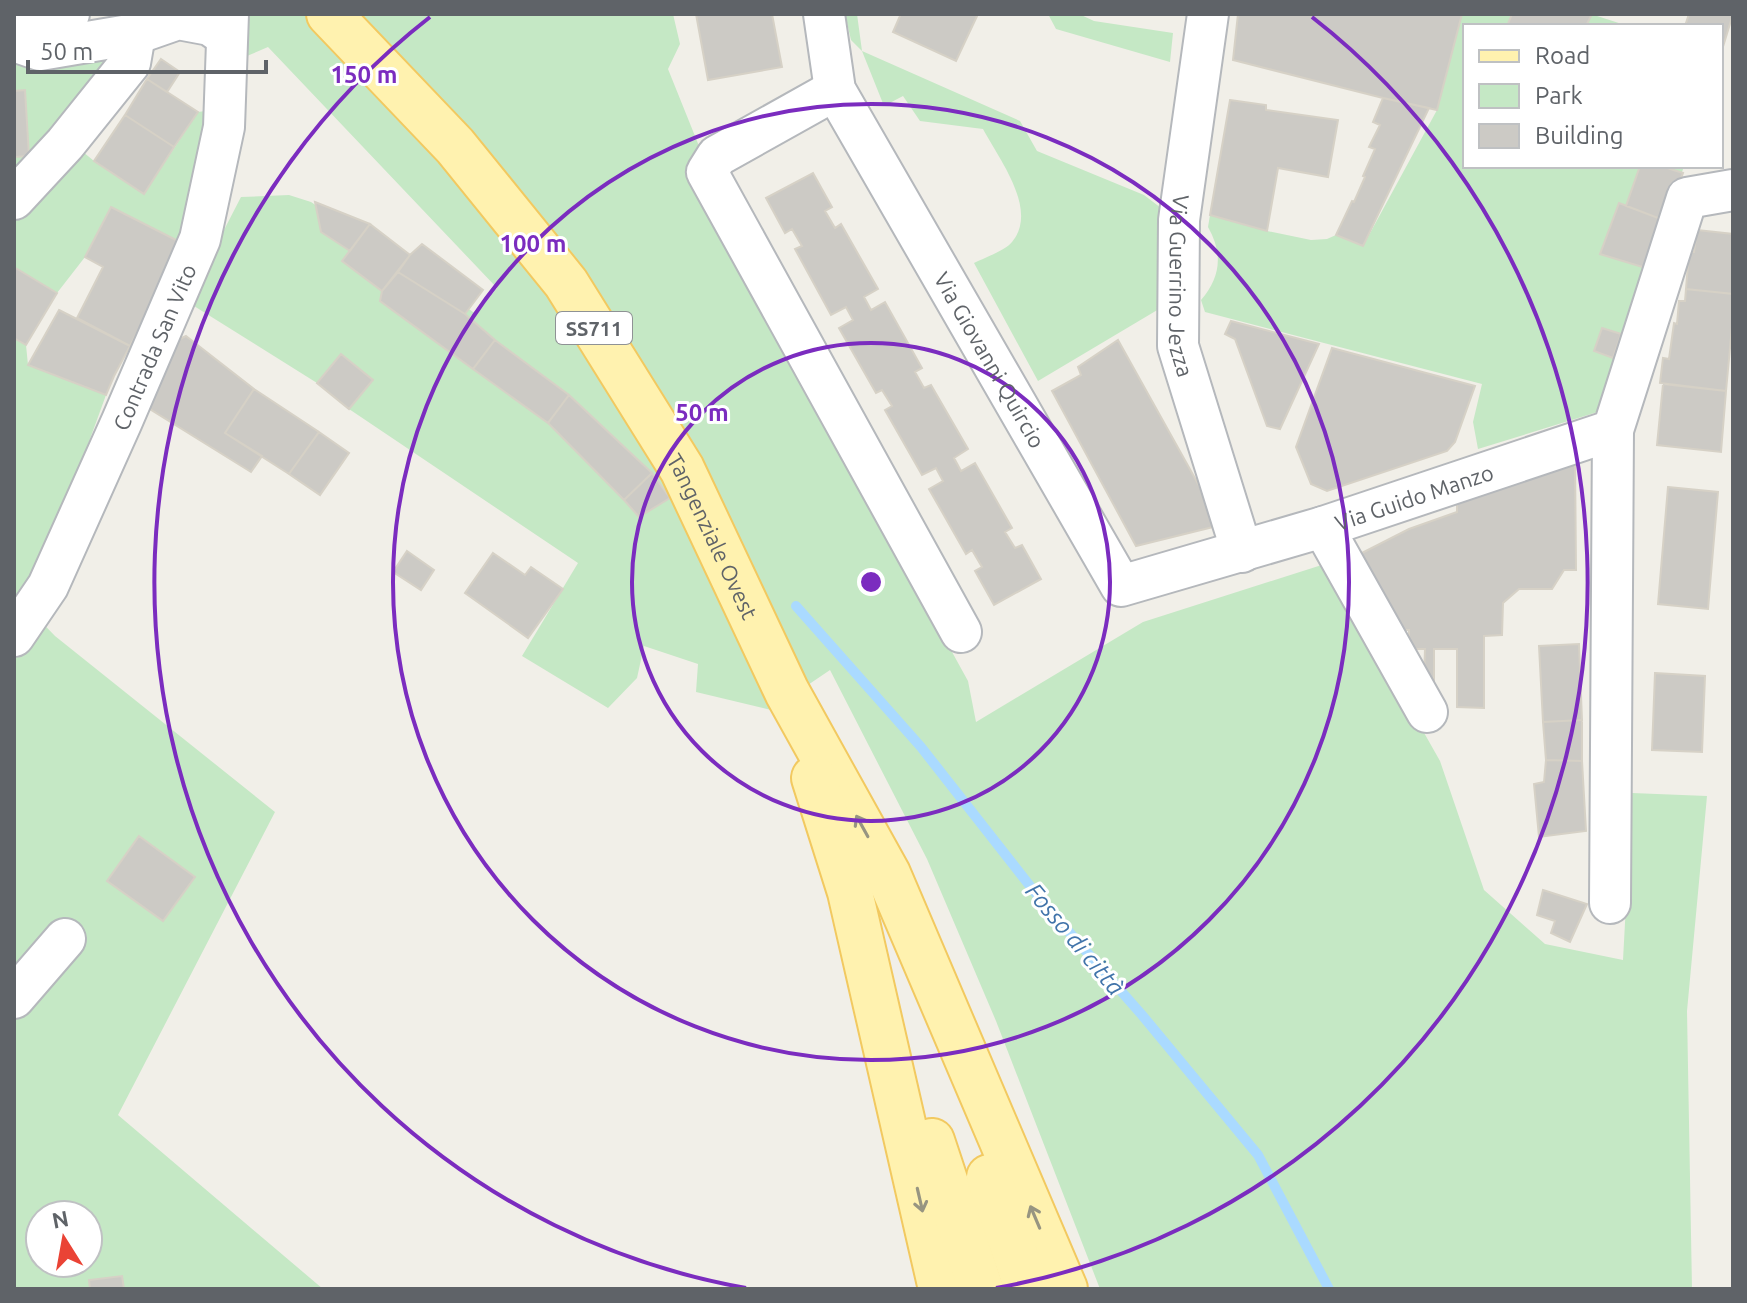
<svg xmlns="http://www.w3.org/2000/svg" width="1747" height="1303" viewBox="0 0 1747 1303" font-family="Ubuntu,sans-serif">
<rect width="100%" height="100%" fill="#f1efe8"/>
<path fill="#c5e8c5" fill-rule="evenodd" d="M240 14H673L680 44 668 69 701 151 688 172 968 681 976 722 1143 622 1328 563 1440 761 1484 890 1545 944 1623 960 1632 793 1707 796 1687 1011 1692 1289H1100L996 1021 927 859 830 670 771 710 696 692 698 664 644 646 637 678 608 708 522 656 578 563 349 409 373 380 341 355 317 383 194 306 191 294 241 197 289 195 311 202 476 314 497 288 268 47 247 56Z
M845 14H857L862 51 1020 121 1037 151 1144 195 1161 208 1159 309 1038 381 974 263C984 258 1006 250 1012 242 1039 210 999 159 983 129L920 121 903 96 884 106 862 51 851 40Z
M1048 14H1079L1094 21 1173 33 1170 62 1056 29Z
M1462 14H1591L1628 26H1465V166H1684L1604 410 1478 449 1473 422 1482 384 1205 312 1201 300C1221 277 1223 253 1208 227L1210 215 1267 231 1311 240 1327 239 1336 235 1363 246 1437 110Z
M120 57 14 180V65Z
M213 110 184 244 111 207 85 257 57 293 14 267V217L77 147 94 161 144 194 198 112Z
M14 338 26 345 28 365 106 395 59 524 21 601 55 636 275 812 118 1115 323 1289H14ZM40 1215H88V1263H40Z"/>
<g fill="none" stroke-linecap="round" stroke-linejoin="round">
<path stroke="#aadaff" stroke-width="10" d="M796 606 921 747 1041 900 1142 1015 1258 1155 1329 1289"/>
</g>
<path fill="#cccac5" stroke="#d6d1c6" stroke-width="2" d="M696 14H772L782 67 708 80Z
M897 14H978L956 61 893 32 900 16Z
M1238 14H1462L1437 110 1383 98 1233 60Z
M1512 14H1592L1586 26H1507Z
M1689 14H1733L1722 50 1721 26H1685Z
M161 59 180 72 167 92 147 79Z
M147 79 198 112 174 147 125 115Z
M25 90 29 156 14 157V91Z
M1383 98 1429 108 1363 246 1336 235 1352 201 1354 202 1365 177 1363 176 1375 149 1369 147 1380 125 1373 122Z
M1230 100 1266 105V110L1338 120 1328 177 1278 168 1267 231 1210 215Z
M125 115 174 147 144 194 94 161Z
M1640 166H1661L1683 173 1666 221 1626 206Z
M813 173 832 207 825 211 835 228 841 224 878 289 864 297 871 310 885 302 922 368 915 372 924 388 931 385 968 449 954 458 961 471 975 463 1012 528 1005 532 1015 548 1022 545 1041 579 994 605 975 571 982 567 972 550 966 554 929 489 943 481 936 468 922 475 885 410 892 406 882 390 876 393 839 328 853 320 846 307 831 315 795 249 802 246 792 229 785 233 766 198Z
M315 202 370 224 350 251 321 232Z
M1619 203 1666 221 1649 269 1600 254Z
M111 207 184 244 130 346 77 318 103 267 85 257Z
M370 224 410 255 382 291 342 261Z
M1697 230 1733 234V294L1686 289 1689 252H1694Z
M422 244 483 290 465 314 398 272 410 255Z
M14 267 57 293 26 345 14 338Z
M398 272 465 314 495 340 473 369 380 301 382 291Z
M1686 289 1733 294V316L1726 391 1660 383 1663 358 1669 359 1674 323 1677 324 1679 301H1685Z
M59 310 130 346 114 376 106 395 28 365Z
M1231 321 1319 344 1280 429 1267 426 1235 339 1225 334Z
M1602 328 1621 334 1613 358 1594 351Z
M186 336 254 389 225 433 262 456 251 472 145 406 173 342Z
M495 340 569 395 548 423 473 369Z
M1118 340 1221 525 1136 546 1052 391 1081 375 1078 367Z
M1332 348 1475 386 1455 442 1447 451 1327 491 1311 484 1296 447Z
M341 354 373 380 349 409 317 383Z
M1663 384 1726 391 1721 452 1657 445Z
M254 389 319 432 289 474 225 433Z
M569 395 652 473 624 500 548 423Z
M319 432 349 453 320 495 289 474Z
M1575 457 1576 570H1564L1552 589H1519L1503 603 1502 635 1484 636V708L1457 707V649H1434V682L1424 679 1425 649H1409V630H1397L1358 555 1409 529 1457 512V492Z
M652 473 670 498 639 517 624 500Z
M1668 487 1718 492 1708 609 1658 604Z
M407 551 434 570 421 590 393 572Z
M493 553 525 575 531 567 563 589 528 638 465 593Z
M1579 644 1582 720 1543 722 1539 646Z
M1655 673 1705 676 1702 752 1652 750Z
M1582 720V761L1546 760 1543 722Z
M1546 760 1582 761 1586 831 1539 837 1534 784 1544 782Z
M139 836 195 877 163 921 107 881Z
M1543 890 1587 904 1570 942 1551 933 1555 921 1537 915Z
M122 1276 124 1289H90L89 1280Z"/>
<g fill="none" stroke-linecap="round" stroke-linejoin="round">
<g stroke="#b5b8bc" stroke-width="44">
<g id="minor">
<path id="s1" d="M824 14 835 90 1121 586 1323 527"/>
<path id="s2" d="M1208 14 1179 220 1178 346 1242 552"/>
<path d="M14 35 69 14"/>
<path d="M14 41 40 50 135 34 178 19 210 25 226 36"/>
<path d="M835 90 717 156 707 172 961 632"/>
<path d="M14 199 65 144 130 63 135 34"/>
<path id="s3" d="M14 636 48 586 122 421 200 239 224 127 228 14"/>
<path id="s4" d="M1427 712 1323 527 1613 430 1687 198 1733 190"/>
<path d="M1610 903 1613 430"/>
<path d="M14 998 65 939"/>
</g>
</g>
<g stroke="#f2c960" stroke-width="48">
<g id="major">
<path id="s5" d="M329 14 455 146 566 283 682 469 787 692 888 874 1065 1289"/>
<path d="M814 778 850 892 941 1289"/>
<path d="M932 1141 981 1289"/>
<path d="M989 1177 1027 1289"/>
</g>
</g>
<use href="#minor" stroke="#fff" stroke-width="40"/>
<use href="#major" stroke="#fff2af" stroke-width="44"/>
</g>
<defs><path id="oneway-shaft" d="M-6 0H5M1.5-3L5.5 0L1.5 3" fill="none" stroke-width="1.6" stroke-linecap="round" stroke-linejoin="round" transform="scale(2)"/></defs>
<g stroke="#979581">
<use href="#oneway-shaft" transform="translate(862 826) rotate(-119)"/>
<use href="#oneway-shaft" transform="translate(920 1200) rotate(77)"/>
<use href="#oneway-shaft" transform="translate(1035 1217) rotate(-113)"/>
</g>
<g fill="none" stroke="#7b2cbf" stroke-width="4">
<circle cx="871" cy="582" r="239"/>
<circle cx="871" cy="582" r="478"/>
<path d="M746 1288A717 717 0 0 1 430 17M1312 17A717 717 0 0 1 996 1288"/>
</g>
<g text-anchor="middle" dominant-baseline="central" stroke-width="6" stroke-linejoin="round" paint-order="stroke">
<rect fill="#fff" stroke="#8f9295" stroke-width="2" x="556" y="312" width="76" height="32" rx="6"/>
<g font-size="20" font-weight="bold" fill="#5f6368">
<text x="594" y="328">SS711</text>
</g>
<g font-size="22" fill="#5f6368" stroke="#fff">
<text stroke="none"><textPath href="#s2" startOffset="274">Via Guerrino Jezza</textPath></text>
<text stroke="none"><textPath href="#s3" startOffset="322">Contrada San Vito</textPath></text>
<text stroke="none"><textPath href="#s1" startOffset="388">Via Giovanni Quircio</textPath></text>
<text stroke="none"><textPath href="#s4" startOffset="308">Via Guido Manzo</textPath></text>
<text stroke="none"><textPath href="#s5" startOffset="652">Tangenziale Ovest</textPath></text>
</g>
<g font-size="24" font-style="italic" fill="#4174aa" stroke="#fff">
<text transform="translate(1075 939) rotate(50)">Fosso di città</text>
</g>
</g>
<circle cx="871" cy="582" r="12" fill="#7b2cbf" stroke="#fff" stroke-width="4"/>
<g font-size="24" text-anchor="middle" font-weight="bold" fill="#7b2cbf" stroke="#fff" stroke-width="6" stroke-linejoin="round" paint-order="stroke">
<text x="364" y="83">150 m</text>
<text x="533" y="252">100 m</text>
<text x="702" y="421">50 m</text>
</g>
<rect width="1747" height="1303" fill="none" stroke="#5f6368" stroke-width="32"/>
<rect x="1463" y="24" width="260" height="144" fill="#ffffff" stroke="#bfc1c3" stroke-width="2"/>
<rect x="1479" y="50" width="40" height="12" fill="#fff2af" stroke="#bfc1c3" stroke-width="2"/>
<text x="1535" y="64" font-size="24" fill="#5f6368">Road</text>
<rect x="1479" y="84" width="40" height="24" fill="#c5e8c5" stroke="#bfc1c3" stroke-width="2"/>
<text x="1535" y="104" font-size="24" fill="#5f6368">Park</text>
<rect x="1479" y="124" width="40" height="24" fill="#cccac5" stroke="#bfc1c3" stroke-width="2"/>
<text x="1535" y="144" font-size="24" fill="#5f6368">Building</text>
<g transform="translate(64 1239) rotate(349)"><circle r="38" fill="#ffffff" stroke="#bfc1c3" stroke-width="2"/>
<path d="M0-6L14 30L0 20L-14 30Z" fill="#ea4335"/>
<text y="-12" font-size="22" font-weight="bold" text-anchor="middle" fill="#5f6368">N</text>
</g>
<path d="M28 60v12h238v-12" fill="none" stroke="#5f6368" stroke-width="4"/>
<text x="40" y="60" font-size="24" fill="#5f6368" stroke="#ffffff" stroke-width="6" paint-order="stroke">50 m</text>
</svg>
